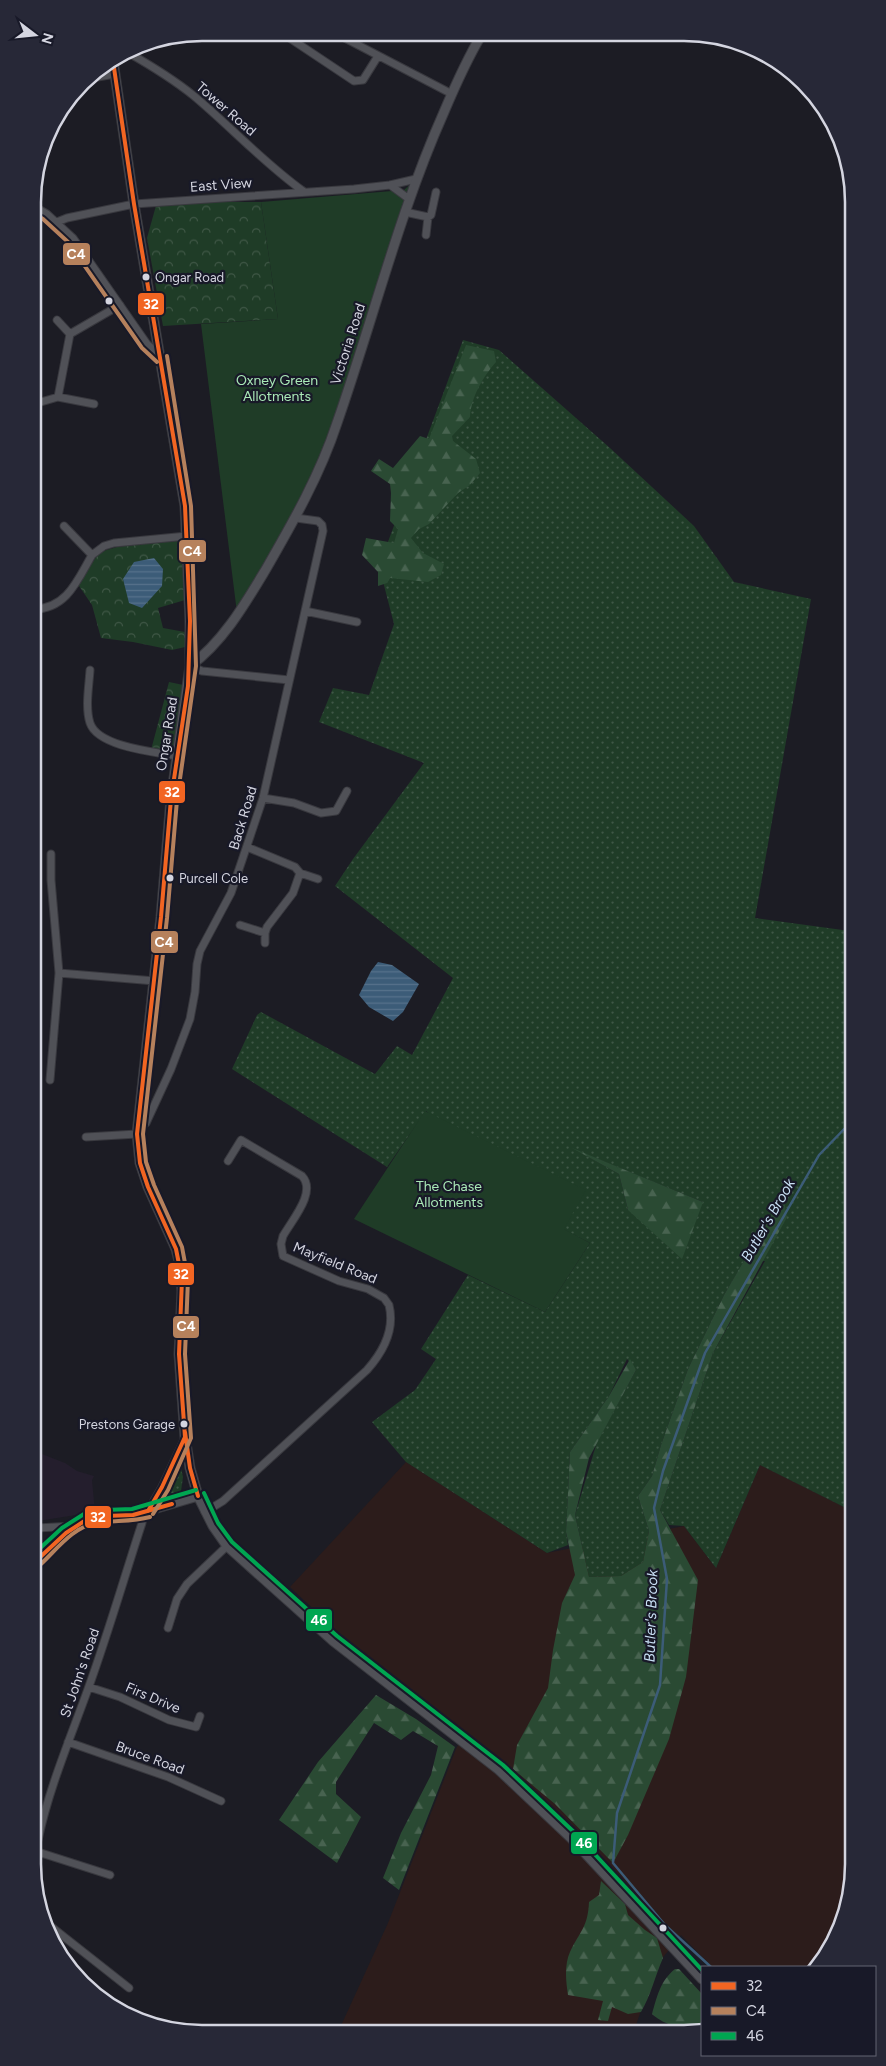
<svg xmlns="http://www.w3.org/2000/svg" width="886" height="2066" viewBox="0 0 886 2066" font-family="Figtree,sans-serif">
<defs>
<pattern id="grass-dots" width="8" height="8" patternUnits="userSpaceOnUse" patternTransform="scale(1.25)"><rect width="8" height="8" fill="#1f3c27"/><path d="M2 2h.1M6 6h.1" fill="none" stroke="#3f5746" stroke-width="1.8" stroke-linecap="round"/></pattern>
<pattern id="forest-firs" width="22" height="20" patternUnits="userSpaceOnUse" patternTransform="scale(1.25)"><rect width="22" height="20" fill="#2a4a33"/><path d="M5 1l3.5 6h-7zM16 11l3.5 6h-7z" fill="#486350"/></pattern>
<pattern id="park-crowns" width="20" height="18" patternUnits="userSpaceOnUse" patternTransform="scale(1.25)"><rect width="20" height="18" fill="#1f3c27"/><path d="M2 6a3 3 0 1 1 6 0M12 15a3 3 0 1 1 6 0" fill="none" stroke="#3f5746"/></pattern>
<pattern id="water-rules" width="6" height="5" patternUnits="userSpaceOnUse" patternTransform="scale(1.25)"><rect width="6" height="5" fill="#3c5c78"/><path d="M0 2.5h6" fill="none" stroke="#57728b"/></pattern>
</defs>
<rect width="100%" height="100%" fill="#1c1c24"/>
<path fill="#241e2d" d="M37 1452 65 1463 77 1471 94 1476 92 1480 95 1512 38 1521Z"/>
<path fill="#2c1c1b" d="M406 1462 547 1553 684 1526 716 1568 760 1465 852 1511 853 1875 844 1919 818 1967H712L681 1935 656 1966 635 2028 339 2030 388 1923 456 1749 464 1734 342 1636 290 1587Z"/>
<path fill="url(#grass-dots)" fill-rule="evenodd" d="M463 340 499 350 610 448 694 526 734 582 811 599 755 918 850 931 852 1511 760 1465 716 1568 684 1526 669 1525 660 1510 713 1353 765 1261H744L724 1295 688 1369 661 1445 652 1476 638 1496 649 1531 643 1562 621 1576 589 1577 575 1515 597 1442 636 1370 627 1359 609 1396 570 1452 566 1532 568 1545 547 1553 406 1462 372 1422 415 1390 436 1359 421 1349 468 1275 545 1312 590 1243 563 1229 426 1111 387 1167 232 1069 257 1015 261 1012 375 1074 397 1046 412 1055 453 978 335 886 353 859 424 763 319 722 333 688 369 695 394 624 379 566ZM578 1151 703 1202 628 1210 619 1174Z
M176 1462 180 1464 183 1477 181 1491 172 1497 160 1501Z"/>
<path fill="url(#forest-firs)" d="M466 345 494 351 496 362C483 377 471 397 470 417L452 436 453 441 476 459 480 473 470 485 458 493 429 524 419 529 411 538 423 553 444 564 441 575 428 582 390 578 387 583 378 586V572L362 555 366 538 394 543 398 529 390 521 391 493 390 484 371 471 379 459 393 468 420 436 429 439Z
M572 1148 703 1202 682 1259 628 1210 619 1174Z
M784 1200 787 1217 713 1353 660 1510 698 1580 686 1677 669 1739 628 1835 613 1863 555 1804 513 1769 517 1745 548 1688 553 1650 562 1603 575 1575 566 1532 570 1452 609 1396 630 1359 636 1370 589 1458 575 1515 589 1577 621 1576 643 1562 649 1531 638 1496 652 1476 661 1445 688 1369 724 1295 770 1216Z
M376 1695 416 1719 455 1747 399 1890 383 1878 401 1833 431 1775 438 1746 413 1731 401 1740 374 1723 336 1782V1794L361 1817 337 1863 279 1820 318 1762Z
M601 1881 625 1904 628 1915 645 1930 657 1938 663 1958C655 1976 651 1995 641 2012L628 2014 612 2007 608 2021 598 2020 603 2001 568 1995C566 1982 564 1965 570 1952 580 1931 588 1927 589 1902L599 1895Z
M675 1969H679L702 1994V2028C684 2028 666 2027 652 2014 657 1997 660 1981 675 1969Z"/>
<path fill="url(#park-crowns)" d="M157 202H261L278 319 163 326 147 238Z
M185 539V600L158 608 163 628 185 632V647L172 650 133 642 101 638 92 605 77 583 100 552 117 547Z
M169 682 188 686 177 756 151 750Z"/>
<path fill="#1f3c27" d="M416 179 319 467 237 613 201 324 278 319 261 202 404 190Z
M425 1111 586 1190 564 1229 590 1243 545 1312 354 1219Z"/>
<path fill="url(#water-rules)" d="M154 558 163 569 162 586 142 608 129 603 123 579 134 562Z
M378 962 392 965 419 984 403 1012 393 1021 369 1007 359 995 371 971Z"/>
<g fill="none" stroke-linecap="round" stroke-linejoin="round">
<path stroke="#3c5c78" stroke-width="2.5" d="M711 1967 665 1925 613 1863 617 1813 660 1685 667 1579 654 1508 663 1471 705 1353 819 1155 851 1122"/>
<g stroke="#39393f" stroke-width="9">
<path id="minor" d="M282 33 354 81 363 80 378 56
M335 33 452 94
M127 52C150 65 173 79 194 96 231 127 264 163 303 191
M86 79 115 74
M390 185 409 199
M33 206 47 214 73 238 147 344 161 357
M405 212 428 217 431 215 436 192
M57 222 67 218 134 204 354 189 390 185 416 179
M426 235 428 217
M57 320 70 334 58 397 94 404
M70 334 120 305
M34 404 58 397
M64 526 92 555 104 546 114 543 187 536
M34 609C67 609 78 579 92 555
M305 611 357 622
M190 666 202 671 289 680
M90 670C89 686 85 707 90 723 98 747 155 752 177 756
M263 798 294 803 321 813 336 811 347 791
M247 847 295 867 300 873 293 893 267 927 265 933V943
M300 873 318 879
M240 925 265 933
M59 973 155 981
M50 1080 59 973 51 880V854
M137 1129 146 1123 171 1069 190 1019 195 992 197 964 200 951 231 893 263 798 323 531 322 525 318 521 296 518
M86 1137 137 1134
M148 1511 162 1487 185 1438
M205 1512 223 1501 367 1370C383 1352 395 1329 389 1305L384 1298 368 1289 339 1281 283 1256 281 1244 283 1236C292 1220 317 1192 302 1176L241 1140 228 1161
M37 1528 74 1526
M168 1628 177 1599 187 1584 227 1546
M89 1687 120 1697 169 1720 196 1727 200 1716
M68 1742 168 1777 221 1801
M38 1840C49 1788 70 1739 88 1689 108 1634 124 1578 142 1523L143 1513
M38 1852 110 1875
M44 1921 129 1988"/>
</g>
<g stroke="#39393f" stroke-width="11">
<path id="tertiary" d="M113 61 134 204 185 506 190 621V666L171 799 161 917 137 1134 140 1163 148 1187 176 1249 180 1265 182 1291 179 1354 185 1437 190 1468 198 1496 213 1526 227 1546 333 1641 499 1770 571 1838 702 1979
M190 666C223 642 245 604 266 569 293 522 320 475 337 423 373 320 399 213 444 112 455 86 467 59 482 34
M37 1560 66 1533 86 1520 105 1516 133 1515 198 1496"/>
</g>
<use href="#minor" stroke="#505157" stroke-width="7"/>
<use href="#tertiary" stroke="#505157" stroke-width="9"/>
<g stroke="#181928" stroke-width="8">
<path id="bus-1" d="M113 61 134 204 185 506 190 621 188 686 171 799 161 917 137 1134 140 1163 148 1187 176 1249 182 1279 179 1354 185 1437 162 1487 148 1511
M185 1432 190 1468 198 1496
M37 1560 66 1533 86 1520 105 1516 133 1515 172 1504"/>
</g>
<g stroke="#181928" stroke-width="8">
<path id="bus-2" d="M33 213 43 219 68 242 142 348 157 362
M153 1514 168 1490 191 1438 185 1354 188 1279 182 1247 154 1185 146 1162 143 1134 167 918 177 800 196 666 191 506 167 356
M41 1564C57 1549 73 1527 96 1523 114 1520 132 1522 150 1517"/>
</g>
<g stroke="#181928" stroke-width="8">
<path id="bus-3" d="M204 1493 218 1523 232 1542 337 1636 503 1765 576 1834 702 1970
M37 1551 62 1528 84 1514 104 1510 132 1509 196 1490"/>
</g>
<use href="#bus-1" stroke="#f26522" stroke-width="4"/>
<use href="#bus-2" stroke="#b6815c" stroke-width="4"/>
<use href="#bus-3" stroke="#00a651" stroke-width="4"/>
</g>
<g fill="#d4d5e0" stroke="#181928" stroke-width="2">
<circle cx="146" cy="277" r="4.5"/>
<circle cx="109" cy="301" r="4.5"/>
<circle cx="170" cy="878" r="4.5"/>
<circle cx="184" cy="1424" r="4.5"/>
<circle cx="663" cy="1928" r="4.5"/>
</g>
<g text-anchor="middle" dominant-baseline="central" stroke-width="4.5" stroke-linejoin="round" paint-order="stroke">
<g font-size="13" fill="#d4d5e0" stroke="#181928" text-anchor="start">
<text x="155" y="277">Ongar Road</text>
<text x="179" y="878">Purcell Cole</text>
<text x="175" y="1424" text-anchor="end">Prestons Garage</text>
</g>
<g font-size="14" fill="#d4d5e0" stroke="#181928">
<text transform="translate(226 109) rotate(41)">Tower Road</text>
<text transform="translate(221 185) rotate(-4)">East View</text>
<text transform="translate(348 344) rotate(-72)">Victoria Road</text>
<text transform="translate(167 734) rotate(-81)">Ongar Road</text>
<text transform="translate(243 818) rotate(-73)">Back Road</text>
<text transform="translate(335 1263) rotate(22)">Mayfield Road</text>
<text transform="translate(80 1673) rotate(-71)">St John's Road</text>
<text transform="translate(153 1698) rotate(23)">Firs Drive</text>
<text transform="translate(150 1758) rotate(20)">Bruce Road</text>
</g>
<g font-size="14" fill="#aae9b7" stroke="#181928">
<text x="277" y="380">Oxney Green<tspan x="277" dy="16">Allotments</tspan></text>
<text x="449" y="1186">The Chase<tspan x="449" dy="16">Allotments</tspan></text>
</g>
<g font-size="15" font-style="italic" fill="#c8dff4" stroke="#181928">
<text transform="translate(768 1220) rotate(-60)">Butler's Brook</text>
<text transform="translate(651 1616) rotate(-88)">Butler's Brook</text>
</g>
</g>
<path d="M0 0H886V2066H0ZM202 41H684A161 161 0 0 1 845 202V1864A161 161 0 0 1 684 2025H202A161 161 0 0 1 41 1864V202A161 161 0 0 1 202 41Z" fill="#272837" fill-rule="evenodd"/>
<path fill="none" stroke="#d4d5e0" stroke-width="2.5" d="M202 41H684A161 161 0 0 1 845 202V1864A161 161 0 0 1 684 2025H202A161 161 0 0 1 41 1864V202A161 161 0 0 1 202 41Z"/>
<g stroke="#181928" stroke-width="2">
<rect x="62" y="242" width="29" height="24" rx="5" fill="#b6815c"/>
<rect x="137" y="292" width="28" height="24" rx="5" fill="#f26522"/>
<rect x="178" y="539" width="29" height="24" rx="5" fill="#b6815c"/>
<rect x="158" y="780" width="28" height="24" rx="5" fill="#f26522"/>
<rect x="150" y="930" width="29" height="24" rx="5" fill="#b6815c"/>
<rect x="167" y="1262" width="28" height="24" rx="5" fill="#f26522"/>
<rect x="172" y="1315" width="28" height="24" rx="5" fill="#b6815c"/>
<rect x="84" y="1505" width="28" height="24" rx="5" fill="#f26522"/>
<rect x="305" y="1608" width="28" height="24" rx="5" fill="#00a651"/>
<rect x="570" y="1831" width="28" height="24" rx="5" fill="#00a651"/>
</g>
<g font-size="14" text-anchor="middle" font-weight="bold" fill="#fff">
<text x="76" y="259">C4</text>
<text x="151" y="309">32</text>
<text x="192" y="556">C4</text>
<text x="172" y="797">32</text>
<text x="164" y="947">C4</text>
<text x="181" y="1279">32</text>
<text x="186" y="1331">C4</text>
<text x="98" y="1522">32</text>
<text x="319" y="1625">46</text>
<text x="584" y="1848">46</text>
</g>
<rect x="701" y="1966" width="175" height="90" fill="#181928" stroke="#636472"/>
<rect x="711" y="1982" width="25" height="8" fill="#f26522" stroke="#636472"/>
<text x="746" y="1991" font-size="15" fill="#d4d5e0">32</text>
<rect x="711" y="2007" width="25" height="8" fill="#b6815c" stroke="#636472"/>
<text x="746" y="2016" font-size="15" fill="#d4d5e0">C4</text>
<rect x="711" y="2032" width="25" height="8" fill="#00a651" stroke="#636472"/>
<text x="746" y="2041" font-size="15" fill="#d4d5e0">46</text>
<g transform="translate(35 35) rotate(106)" stroke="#181928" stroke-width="4" paint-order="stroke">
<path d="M0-4L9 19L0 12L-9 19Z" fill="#d4d5e0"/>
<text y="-8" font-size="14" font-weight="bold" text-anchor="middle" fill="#d4d5e0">N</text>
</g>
</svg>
